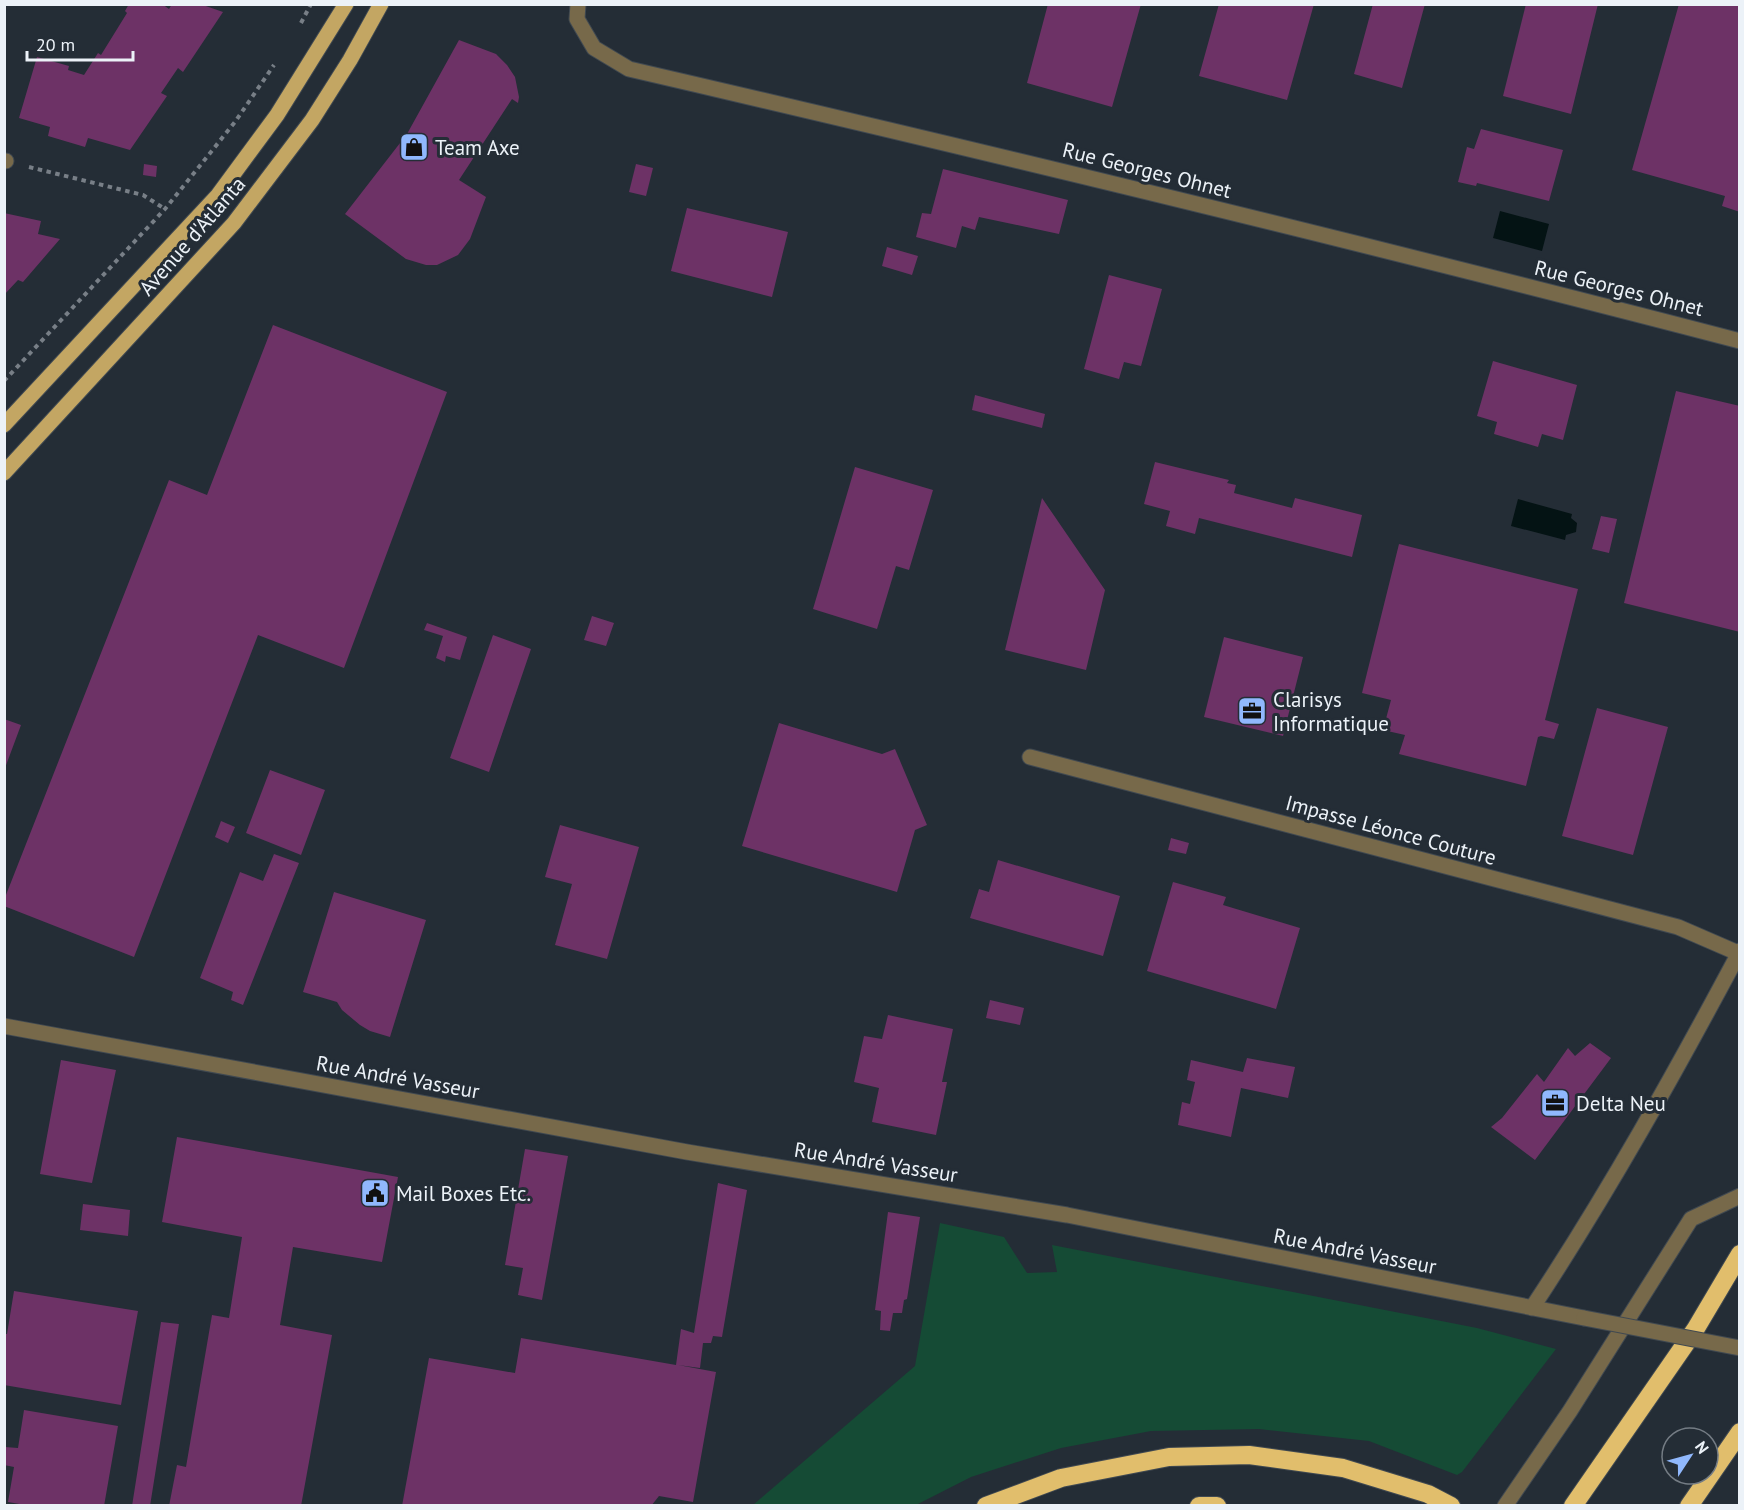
<svg xmlns="http://www.w3.org/2000/svg" width="1744" height="1510" viewBox="0 0 1744 1510" font-family="'PT Sans',sans-serif">
<rect width="100%" height="100%" fill="#242d36"/>
<path fill="#154b35" d="M940 1223 1004 1237 1027 1273 1057 1272 1052 1245 1477 1328 1556 1349 1462 1472 1457 1475 1369 1441 1259 1429 1151 1431 1061 1448 971 1477 916 1505H753L915 1366Z"/>
<path fill="#041314" d="M1500 211 1549 224 1542 251 1493 238Z
M1518 499 1572 514 1571 518 1577 523 1576 532 1566 535 1565 540 1511 526Z"/>
<path fill="#6d3266" d="M129 4H162L169 9 172 4H200L223 12 183 72 178 68 161 93 167 96 130 150 88 138 85 147 48 136 50 127 19 118 37 57 69 66 68 70 84 75 98 53 101 55 127 13 125 11Z
M1048 4H1141L1112 107 1027 83Z
M1219 4H1314L1287 100 1199 76Z
M1373 4H1425L1402 88 1354 74Z
M1526 4H1598L1571 114 1503 96Z
M1679 4H1740V212L1722 206 1725 196 1632 170Z
M459 40 496 54 507 65 515 77 519 97 518 103 512 99 459 180 486 197 470 239 458 255 437 265H426L406 259 345 214 407 134Z
M1481 129 1563 150 1549 201 1477 183 1476 186 1458 182 1467 147 1474 149Z
M144 164 157 166 156 177 143 175Z
M636 164 653 168 646 196 629 192Z
M943 169 1068 200 1059 234 979 217 975 230 962 226 956 248 916 237 922 213 931 214Z
M687 208 788 232 772 297 671 271Z
M4 213 41 221 38 234 60 239 23 282 18 280 4 295Z
M887 247 918 256 912 275 882 266Z
M1109 275 1162 289 1141 366 1124 362 1119 379 1084 369Z
M273 325 447 392 344 668 258 635 134 957 4 906V900L169 480 207 495Z
M1493 361 1577 385 1563 440 1542 434 1538 447 1494 434 1497 422 1477 416Z
M1676 391 1740 406V632L1624 603Z
M975 395 1045 414 1042 428 972 410Z
M1155 462 1229 480 1227 483 1236 485 1234 493 1292 508 1295 498 1362 515 1352 557 1199 518 1195 534 1166 526 1170 511 1144 504Z
M855 467 933 490 909 570 896 566 877 629 813 609Z
M1042 498 1105 590 1086 670 1005 650Z
M1601 516 1617 519 1609 553 1592 549Z
M1399 544 1578 589 1545 720 1559 724 1554 739 1541 736 1538 737 1526 786 1399 754 1405 735 1383 730 1391 700 1362 693Z
M592 616 614 623 606 646 584 640Z
M427 623 467 637 460 660 446 656 445 662 436 658 443 636 424 630Z
M493 635 531 649 489 772 450 758Z
M1224 637 1303 657 1283 736 1204 717Z
M1597 708 1668 727 1633 855 1562 836Z
M4 719 21 725 5 768H4Z
M779 723 882 754 895 749 927 825 915 830 897 892 742 846Z
M270 770 325 790 301 855 246 833Z
M221 821 235 827 228 843 215 837Z
M560 825 639 847 607 959 555 945 572 884 545 877Z
M1171 838 1189 843 1186 854 1168 850Z
M274 854 299 863 243 1005 231 1000 233 992 200 978 240 872 263 881Z
M998 860 1120 896 1103 956 970 918 979 889 989 892Z
M1173 882 1226 897 1223 905 1300 928 1276 1009 1147 971Z
M334 892 426 920 390 1037 370 1031 360 1025 342 1010 337 1002 303 992Z
M990 1000 1024 1008 1020 1025 986 1018Z
M888 1015 953 1029 942 1082H947L936 1135 872 1122 879 1088 854 1082 864 1036 882 1039Z
M1590 1043 1611 1058 1535 1160 1491 1127 1502 1118 1537 1074 1544 1082 1568 1048 1575 1056Z
M1247 1058 1295 1067 1288 1098 1241 1088 1231 1137 1178 1125 1182 1102 1190 1104 1195 1082 1187 1080 1191 1060 1243 1072Z
M61 1060 116 1070 92 1183 40 1174Z
M177 1137 398 1177 382 1262 293 1247 280 1325 332 1335 301 1506H169L177 1465 186 1467 212 1315 229 1318 242 1237 162 1222Z
M525 1149 568 1156 542 1300 518 1295 523 1268 505 1265Z
M718 1183 747 1190 722 1337 713 1336 711 1343H703L700 1368 678 1365 716 1372 693 1502 659 1496 651 1506H402L429 1358 515 1373 521 1338 676 1365 681 1329 694 1333Z
M83 1204 130 1210 128 1236 80 1230Z
M888 1212 920 1217 907 1299 904 1300 902 1313H893L890 1331 880 1330 881 1311 875 1310Z
M14 1291 138 1311 121 1405 4 1385V1334H7Z
M161 1322 179 1324 150 1506H132Z
M24 1410 118 1426 104 1506H31L8 1502 14 1467 4 1465 5 1447 18 1448Z"/>
<g fill="none" stroke-linecap="round" stroke-linejoin="round">
<g stroke="#404951" stroke-width="17">
<path id="minor" d="M578 4 577 19 594 48 629 69C1000 155 1371 245 1740 341
M4 161H6
M1030 757 1678 927 1738 953
M4 1026 687 1152 1067 1215 1584 1318
M1532 1308C1608 1193 1675 1073 1740 951
M1505 1506 1570 1411 1691 1219 1740 1196"/>
</g>
<g stroke="#404951" stroke-width="17">
<path id="major" d="M4 425 218 195 277 115 346 4
M4 473 234 223 312 120 350 60 381 4"/>
</g>
<g stroke="#404951" stroke-width="20">
<path id="highway" d="M986 1506 1061 1478 1169 1457 1249 1455 1343 1468 1428 1494 1451 1506
M1199 1506H1217
M1573 1506 1695 1330 1740 1254
M1689 1506 1740 1432"/>
</g>
<path stroke="#787f87" stroke-width="4" stroke-dasharray="4.5 4.5" stroke-linecap="butt" d="M301 23 311 4
M29 167 143 195 165 209
M4 381 165 209 235 122 274 65"/>
<use href="#minor" stroke="#77694a" stroke-width="15"/>
<use href="#major" stroke="#c3a663" stroke-width="15"/>
<use href="#highway" stroke="#e1be6c" stroke-width="18"/>
<g stroke="#404951" stroke-width="17" stroke-linecap="butt">
<path id="minor-bridge" d="M1584 1318 1740 1348"/>
</g>
<use href="#minor-bridge" stroke="#77694a" stroke-width="15"/>
</g>
<defs>
<g id="shop-square" transform="scale(1.5)"><rect x="-9" y="-9" width="18" height="18" rx="4" fill="#90b8fd" stroke="#242d36"/><path d="M-5-2.5h2.3a2.7 3.5 0 0 1 5.4 0H5L5.5 6h-11ZM-1.5-2.5h3a1.5 2.3 0 0 0-3 0Z" fill="#111"/></g>
<g id="office-square" transform="scale(1.5)"><rect x="-9" y="-9" width="18" height="18" rx="4" fill="#90b8fd" stroke="#242d36"/><path d="M-6-3h4V-5.5h4V-3h4V5H-6ZM-1-4.5V-3h2v-1.5ZM-6 0V1H6V0Z" fill="#111"/></g>
<g id="civic-square" transform="scale(1.5)"><rect x="-9" y="-9" width="18" height="18" rx="4" fill="#90b8fd" stroke="#242d36"/><path d="M-.6-6.5H3V-4.5H.6V-3L4-1V1h2V6H-6V1h2V-1L-.6-3ZM-1.2 2.5V6h2.4V2.5Z" fill="#111"/></g>
</defs>
<g fill-rule="evenodd">
<use href="#shop-square" x="414" y="147"/>
<use href="#office-square" x="1252" y="711"/>
<use href="#office-square" x="1555" y="1103"/>
<use href="#civic-square" x="375" y="1193"/>
</g>
<g text-anchor="middle" dominant-baseline="central" stroke-width="6" stroke-linejoin="round" paint-order="stroke">
<g font-size="21" fill="#ecf2f8" stroke="#242d36" text-anchor="start">
<text x="435" y="147">Team Axe</text>
<text x="1273" y="699">Clarisys<tspan x="1273" dy="24">Informatique</tspan></text>
<text x="1576" y="1103">Delta Neu</text>
<text x="396" y="1193">Mail Boxes Etc.</text>
</g>
<g font-size="21" fill="#ecf2f8" stroke="#242d36">
<text transform="translate(1147 170) rotate(14)">Rue Georges Ohnet</text>
<text transform="translate(192 236) rotate(-49)">Avenue d'Atlanta</text>
<text transform="translate(1619 288) rotate(14)">Rue Georges Ohnet</text>
<text transform="translate(1391 830) rotate(15)">Impasse Léonce Couture</text>
<text transform="translate(398 1077) rotate(10)">Rue André Vasseur</text>
<text transform="translate(876 1162) rotate(9)">Rue André Vasseur</text>
<text transform="translate(1355 1251) rotate(11)">Rue André Vasseur</text>
</g>
</g>
<rect width="1744" height="1510" fill="none" stroke="#ecf2f8" stroke-width="12"/>
<g transform="translate(1690 1456) rotate(54)"><circle r="28" fill="#242d36" stroke="#747c84" stroke-width="1.5"/>
<path d="M0-4.5L10 22L0 15L-10 22Z" fill="#90b8fd"/>
<text y="-9" font-size="16" font-weight="bold" text-anchor="middle" fill="#ecf2f8">N</text>
</g>
<path d="M27 51v9h106v-9" fill="none" stroke="#ecf2f8" stroke-width="3"/>
<text x="36" y="51" font-size="18" fill="#ecf2f8" stroke="#242d36" stroke-width="4.5" paint-order="stroke">20 m</text>
</svg>
